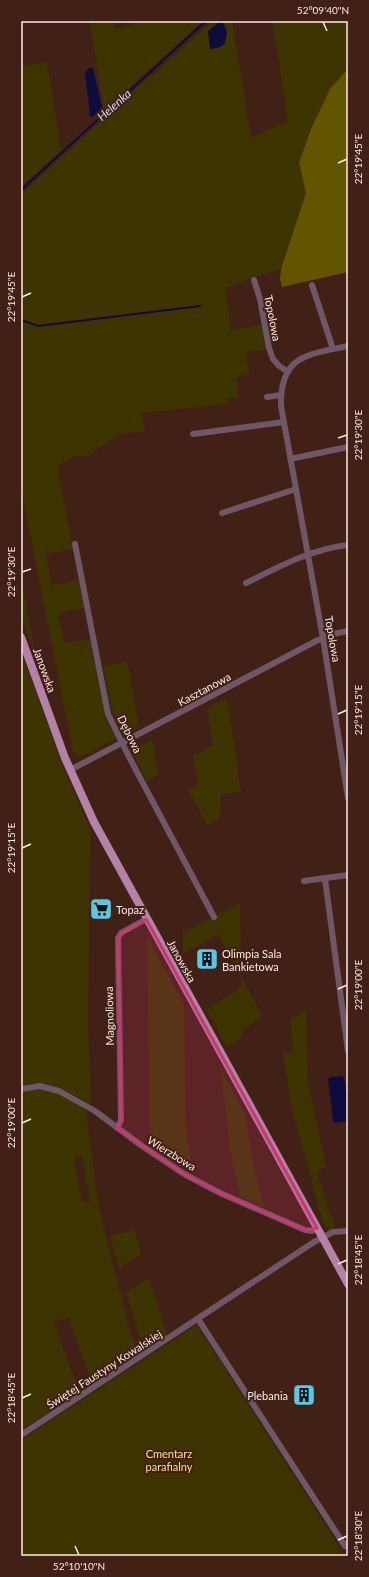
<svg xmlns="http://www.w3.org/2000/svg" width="369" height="1577" viewBox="0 0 369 1577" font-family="Lato,sans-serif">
<rect width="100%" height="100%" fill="#412016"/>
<path fill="#3e3402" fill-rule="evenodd" d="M90 21H114L115 29 133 25 132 21H202L104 111Z
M213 21H232L251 138 288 121 272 21H348V69L330 89 311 129 299 163 306 193 281 269 249 279 225 289 231 330 261 324 266 349 246 352 249 374 236 377 239 397 228 399 229 404 141 413 145 432 122 433 88 456H74L57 467 73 549 46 554 51 585 79 580 84 608 58 613 64 643 91 639 107 723 114 733 116 739 78 758 73 752 21 487V195L124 100Z
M47 62 61 150 21 187V66Z
M21 576 35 653 21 615Z
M21 651 65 771 90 828 88 1026 91 1104C70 1093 45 1078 21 1086Z
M127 661 139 725 123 733 112 710 103 666Z
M227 698 241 792 221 794 220 818 207 825 187 788 198 786 193 756 213 745 207 709Z
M153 740 158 775 147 781 134 755 137 747Z
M240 903 241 976 260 1011 261 1018 242 1030 241 1039 227 1047 206 1009 241 988V976L218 934 183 954V933Z
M147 936 184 1005 185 1112 187 1140 193 1174 150 1148Z
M306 1011 308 1083 326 1167 317 1172 335 1228 328 1231 322 1219 290 1102 283 1052 289 1053 293 1052 291 1019Z
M221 1070 245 1114 254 1169 264 1207 240 1197 230 1149Z
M35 1089 54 1091 83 1107 86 1111 98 1204 130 1332 138 1350 91 1379 74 1334 69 1317 54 1322 68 1362 80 1391 21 1430V1092ZM82 1156 90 1202 82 1203 74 1157Z
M135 1230 141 1254 119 1268 110 1236Z
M149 1278 167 1335 147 1348 143 1347 126 1292Z
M197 1325 344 1554 348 1556H21V1440Z"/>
<path fill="#635401" d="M348 69V272L282 287 280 279 281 269 306 193 299 163 311 129 330 89Z"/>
<path fill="#0e0b3d" d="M220 21 223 22 227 32 225 44 218 48 210 49 208 31Z
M89 68H93L102 107 101 109 92 117 90 116 85 72Z
M342 1076 344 1078 348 1102V1121L335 1123 333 1121 328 1079 331 1077Z"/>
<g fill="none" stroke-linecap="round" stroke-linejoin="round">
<path stroke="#0e0b3d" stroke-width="2" d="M21 190 206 21
M21 320 38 326 200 306"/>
<path stroke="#6f5768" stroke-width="6" d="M254 280 260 299 269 348 273 359 279 366 287 371
M312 285 333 349
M348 346C307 355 280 355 281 406L323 638 348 798
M267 397 281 395
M193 434 284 422
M290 459 348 447
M222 513 296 489
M75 544 108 714 128 755 214 917
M246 583C279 567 311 549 348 545
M70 770 318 640 333 634 348 631
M325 879 348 1051
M304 881 348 875
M21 1089 40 1086 59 1091 95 1111 142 1146 184 1174 220 1193 305 1230 312 1231 317 1228
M117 1128 121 1120 118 938 121 933 146 919
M198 1319 345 1546 348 1544
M21 1435 314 1242 333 1232 348 1231"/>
<path stroke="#b382a6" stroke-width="8" d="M21 637 65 758 94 822 348 1284"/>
</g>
<path fill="#cb3870" fill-opacity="0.2" stroke="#cb3870" stroke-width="3" stroke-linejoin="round" d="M146 919 317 1228 305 1230 220 1193 184 1174 117 1128 121 1120 118 938 121 933Z"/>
<path fill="none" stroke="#fdeae5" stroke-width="1.5" d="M323 22 327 31M338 163 347 159M22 297 31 293M338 438 347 435M22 572 31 569M338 714 347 710M22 848 31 844M338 989 347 985M22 1123 31 1119M338 1264 347 1260M22 1398 31 1394M338 1540 347 1536M75 1546 79 1555"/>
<defs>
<g id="supermarket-square" transform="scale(1.15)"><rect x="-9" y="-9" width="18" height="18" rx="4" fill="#58c8e4" stroke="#412016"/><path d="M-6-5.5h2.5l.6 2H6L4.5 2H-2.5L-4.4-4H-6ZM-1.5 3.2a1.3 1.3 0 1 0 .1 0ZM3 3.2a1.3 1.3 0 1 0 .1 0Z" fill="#111"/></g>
<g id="building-square" transform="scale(1.15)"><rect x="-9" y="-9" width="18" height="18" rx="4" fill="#58c8e4" stroke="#412016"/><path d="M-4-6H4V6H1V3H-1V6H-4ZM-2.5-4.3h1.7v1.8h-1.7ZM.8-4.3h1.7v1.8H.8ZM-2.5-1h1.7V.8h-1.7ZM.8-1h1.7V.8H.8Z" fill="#111"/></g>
</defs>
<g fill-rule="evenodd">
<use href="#supermarket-square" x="101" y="909"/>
<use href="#building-square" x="207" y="959"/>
<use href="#building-square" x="304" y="1395"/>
</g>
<g text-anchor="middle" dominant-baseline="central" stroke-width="4" stroke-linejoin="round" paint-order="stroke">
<g font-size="11" fill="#fdeae5" stroke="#412016">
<text transform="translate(273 318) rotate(79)">Topolowa</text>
<text transform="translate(333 639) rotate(80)">Topolowa</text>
<text transform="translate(45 670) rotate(70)">Janowska</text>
<text transform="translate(204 689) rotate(-28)">Kasztanowa</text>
<text transform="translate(130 734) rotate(64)">Dębowa</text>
<text transform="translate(182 961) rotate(61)">Janowska</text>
<text transform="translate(109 1016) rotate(-91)">Magnoliowa</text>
<text transform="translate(172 1153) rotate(32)">Wierzbowa</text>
<text transform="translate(104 1369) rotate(-33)">Świętej Faustyny Kowalskiej</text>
</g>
<g font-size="11" fill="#fdeae5" stroke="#412016" text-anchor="start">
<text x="116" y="909">Topaz</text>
<text x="222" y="953">Olimpia Sala<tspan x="222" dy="13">Bankietowa</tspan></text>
<text x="288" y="1395" text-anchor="end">Plebania</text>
</g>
<g font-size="11" fill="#f8e17e" stroke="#412016">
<text x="169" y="1453">Cmentarz<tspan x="169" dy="13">parafialny</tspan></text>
</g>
<g font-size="12" font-style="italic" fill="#d0d7f9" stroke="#412016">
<text transform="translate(114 105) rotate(-42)">Helenka</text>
</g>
</g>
<rect width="369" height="1577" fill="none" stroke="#412016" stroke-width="44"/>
<rect x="22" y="22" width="325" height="1533" fill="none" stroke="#fdeae5" stroke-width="1.5"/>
<g font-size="10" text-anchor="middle" fill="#fdeae5">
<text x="323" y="14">52°09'40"N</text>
<text transform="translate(358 159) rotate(-90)" y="4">22°19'45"E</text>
<text transform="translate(11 297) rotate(-90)" y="4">22°19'45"E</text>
<text transform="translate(358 435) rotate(-90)" y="4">22°19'30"E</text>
<text transform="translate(11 572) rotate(-90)" y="4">22°19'30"E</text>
<text transform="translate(358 710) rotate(-90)" y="4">22°19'15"E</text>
<text transform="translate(11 848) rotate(-90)" y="4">22°19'15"E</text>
<text transform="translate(358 985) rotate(-90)" y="4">22°19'00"E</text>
<text transform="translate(11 1123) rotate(-90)" y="4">22°19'00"E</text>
<text transform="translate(358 1260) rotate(-90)" y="4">22°18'45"E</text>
<text transform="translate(11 1398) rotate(-90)" y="4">22°18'45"E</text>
<text transform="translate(358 1536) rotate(-90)" y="4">22°18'30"E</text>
<text x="79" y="1570">52°10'10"N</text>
</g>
</svg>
